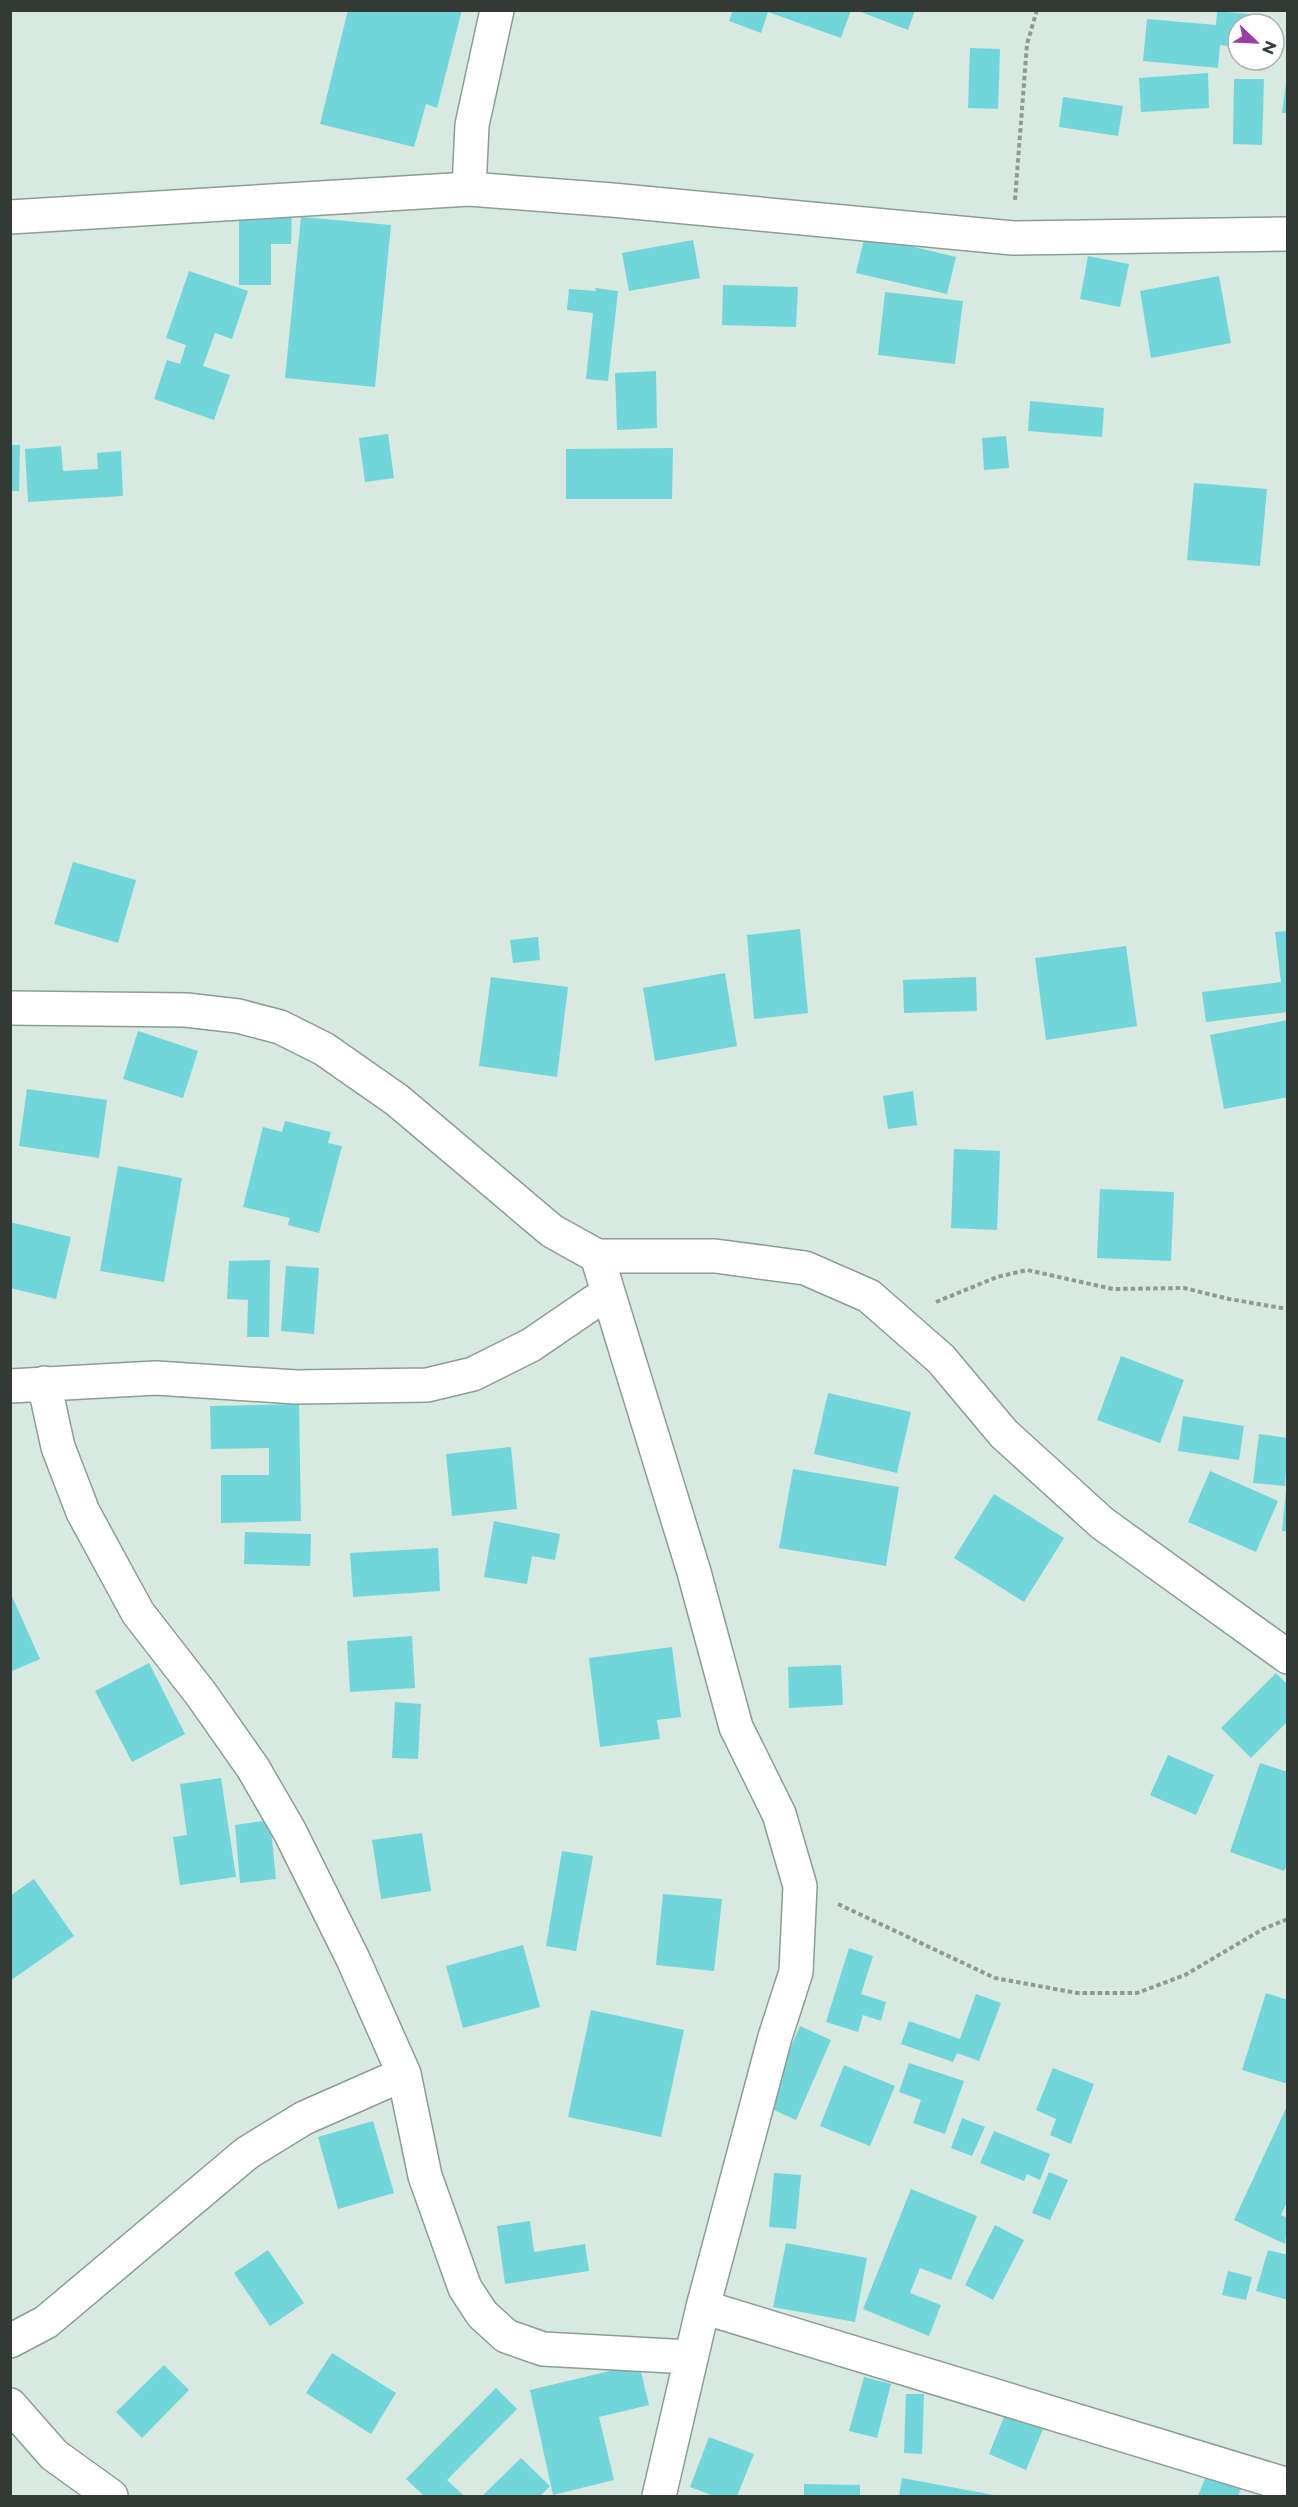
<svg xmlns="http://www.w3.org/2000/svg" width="1298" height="2507" viewBox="0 0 1298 2507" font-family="Montserrat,sans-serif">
<rect width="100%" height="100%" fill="#d8e9e1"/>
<path fill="#71d6d9" d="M348 10H462L437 108 426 104 414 147 320 124Z
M733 10H851L841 38 768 12 761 33 729 21Z
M856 10H915L908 30Z
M1217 11 1271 16 1270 24H1238V47L1220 45 1218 68 1143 61 1147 19 1216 25Z
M970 48 1000 49 998 109 968 108Z
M1236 60H1267L1266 66 1236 63Z
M1208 73 1209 108 1141 112 1139 78Z
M1234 79H1264L1262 145 1233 144Z
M1286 83H1288V113H1282Z
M1063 97 1123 106 1118 136 1059 127Z
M239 210H292L291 244H271V285H239Z
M301 217 391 225 375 387 285 378Z
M865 235 956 257 947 294 856 273Z
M693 240 700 278 629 291 622 253Z
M1088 256 1129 264 1120 307 1080 299Z
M189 271 248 291 232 339 215 333 203 366 230 375 214 420 154 399 167 360 180 364 186 345 166 338Z
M1219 276 1231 343 1151 358 1140 291Z
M723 285 798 287 796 327 722 325Z
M595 288 618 291 608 381 586 379 593 313 567 310 569 289 596 291Z
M885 292 963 301 955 364 878 355Z
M656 371 657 428 617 430 615 373Z
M1030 401 1104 408 1102 437 1028 431Z
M388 434 394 478 365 482 359 438Z
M1006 436 1009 468 984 470 982 438Z
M10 445H20L19 491H10Z
M61 446 63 471 98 469 97 453 121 451 123 496 28 502 25 449Z
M673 448 672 499H566V449Z
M1194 483 1267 489 1260 566 1187 560Z
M73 862 136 880 118 943 54 924Z
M800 929 808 1013 754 1019 747 935Z
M1288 931V1012L1206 1022 1202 992 1281 982 1275 932Z
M538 937 540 960 513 963 510 940Z
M1126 946 1137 1026 1046 1040 1035 958Z
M725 973 737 1046 655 1061 643 988Z
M491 977 568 987 557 1077 479 1066Z
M976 977 977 1011 904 1013 903 980Z
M1288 1020V1097L1224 1109 1210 1035Z
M138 1031 198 1051 183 1098 123 1079Z
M27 1089 107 1100 99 1158 19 1146Z
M913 1091 917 1125 888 1129 883 1096Z
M285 1121 331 1132 328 1143 342 1146 319 1233 288 1225 290 1218 243 1207 263 1127 282 1132Z
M954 1149 1000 1151 997 1230 951 1228Z
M118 1166 182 1178 164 1282 100 1271Z
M1100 1189 1174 1192 1171 1261 1097 1258Z
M10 1222 71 1237 56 1299 10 1288Z
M270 1260 269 1337H247L248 1300 227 1299 229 1261Z
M286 1266 319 1268 314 1334 281 1331Z
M1121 1356 1184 1380 1160 1443 1097 1420Z
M828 1393 911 1412 897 1473 814 1454Z
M299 1404 301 1521 221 1523V1475H269V1448L211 1449 210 1406Z
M1183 1416 1244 1426 1239 1460 1178 1451Z
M1259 1434 1288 1438 1285 1486 1253 1483Z
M511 1447 517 1509 452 1516 446 1454Z
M793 1469 899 1487 886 1566 779 1548Z
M1210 1471 1278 1501 1256 1552 1188 1522Z
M1286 1491H1288V1531H1282Z
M994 1494 1064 1538 1024 1602 954 1558Z
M494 1521 560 1534 555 1560 532 1556 527 1584 484 1577Z
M245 1532 311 1534 310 1566 244 1564Z
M438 1548 440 1591 353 1597 350 1553Z
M10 1592 40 1659 10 1672Z
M412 1636 415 1688 350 1692 347 1641Z
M672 1647 681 1717 657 1720 660 1739 600 1747 589 1658Z
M149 1663 185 1734 132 1762 95 1691Z
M841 1665 843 1705 789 1708 788 1667Z
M1276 1673 1288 1685V1721L1251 1758 1221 1728Z
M395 1702 421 1704 418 1759 392 1758Z
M1168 1755 1214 1775 1196 1815 1150 1795Z
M1260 1763 1288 1772V1862L1284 1871 1230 1852Z
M221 1778 236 1877 180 1885 173 1837 187 1835 180 1784Z
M270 1820 276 1879 240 1883 235 1825Z
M422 1833 431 1891 381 1899 372 1840Z
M562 1851 593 1856 576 1951 546 1946Z
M34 1879 74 1936 10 1981V1896Z
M663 1894 722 1899 714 1971 656 1965Z
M523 1945 540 2007 463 2028 446 1966Z
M849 1948 873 1956 861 1994 886 2002 881 2021 863 2015 858 2032 826 2022Z
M1266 1993 1288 2000V2084L1242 2070Z
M976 1994 1001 2003 979 2061 957 2053 953 2062 901 2044 909 2021 960 2039Z
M591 2010 684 2030 661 2137 568 2117Z
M800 2026 831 2040 796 2120 765 2106Z
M909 2063 964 2081 945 2134 913 2123 921 2100 899 2092Z
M844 2065 895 2086 870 2146 820 2126Z
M1053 2068 1094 2084 1071 2144 1050 2135 1056 2119 1036 2110Z
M1288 2104V2200L1281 2215 1288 2218 1285 2244 1234 2220Z
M962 2118 985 2127 972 2156 951 2148Z
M373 2121 394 2193 338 2209 318 2137Z
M994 2131 1050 2154 1040 2180 1027 2174 1024 2181 980 2163Z
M1049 2172 1068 2180 1050 2220 1032 2213Z
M774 2173 801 2175 796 2229 769 2227Z
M911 2189 977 2216 951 2280 920 2268 910 2293 941 2305 929 2336 863 2309Z
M530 2221 534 2252 585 2244 589 2271 505 2284 497 2226Z
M995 2225 1024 2240 993 2300 965 2285Z
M786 2243 867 2258 855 2322 773 2307Z
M268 2250 304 2303 270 2326 234 2273Z
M1268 2250 1288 2255V2300L1256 2291Z
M1228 2271 1252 2277 1246 2300 1222 2295Z
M332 2353 396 2393 371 2434 306 2393Z
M639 2364 649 2405 599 2417 614 2480 553 2495 530 2390Z
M164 2365 189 2390 142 2438 116 2412Z
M864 2377 891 2384 877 2438 849 2431Z
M496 2388 517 2409 447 2480 464 2496H424L406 2479Z
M906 2394H924L922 2454 904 2453Z
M1008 2407 1046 2422 1026 2470 989 2454Z
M709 2437 754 2454 737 2496H714L690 2487Z
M521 2458 550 2486 540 2496H482Z
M1210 2466 1245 2480 1238 2496H1198Z
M902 2478 994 2495V2496H899Z
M804 2484 860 2485V2496H804Z"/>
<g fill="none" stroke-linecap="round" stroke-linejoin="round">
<g stroke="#8c9d95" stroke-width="36">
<path id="street" d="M469 189 472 125 497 10
M10 217 469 189 612 200 1013 238 1288 234
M10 1008 186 1010 238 1016 280 1027 324 1049 397 1100 552 1231 597 1256H715L805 1268 869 1296 941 1359 1004 1434 1102 1523 1288 1657
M597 1256 694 1572 736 1727 779 1814 800 1886 796 1972 775 2037 703 2307
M44 1383 58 1447 83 1512 138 1613 201 1694 253 1768 290 1832 353 1959 404 2074 425 2176 465 2288 482 2314 506 2336 543 2349 690 2357
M10 1386 156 1378 296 1387 427 1385 473 1374 531 1345 607 1293
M10 2341 46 2322 247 2153 304 2118 404 2074
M10 2405 54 2455 111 2496
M659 2496 703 2307 1288 2485"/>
</g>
<path stroke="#8e9b94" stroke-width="4" stroke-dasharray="4.5 3" stroke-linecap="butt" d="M1015 200 1027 44 1037 10
M936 1302 997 1277 1027 1270 1113 1289 1184 1288 1229 1299 1288 1309
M838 1904 995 1978 1077 1993H1137L1185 1975 1263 1929 1288 1919"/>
<use href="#street" stroke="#fff" stroke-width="33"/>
</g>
<rect width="1298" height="2507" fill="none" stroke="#333a36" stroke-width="24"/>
<g transform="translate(1256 42) rotate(113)"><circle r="28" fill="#ffffff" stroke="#adb0af" stroke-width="1.5"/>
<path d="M0-4.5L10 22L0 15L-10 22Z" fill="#9f3ca3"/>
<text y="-9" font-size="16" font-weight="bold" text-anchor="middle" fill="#333a36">N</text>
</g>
</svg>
